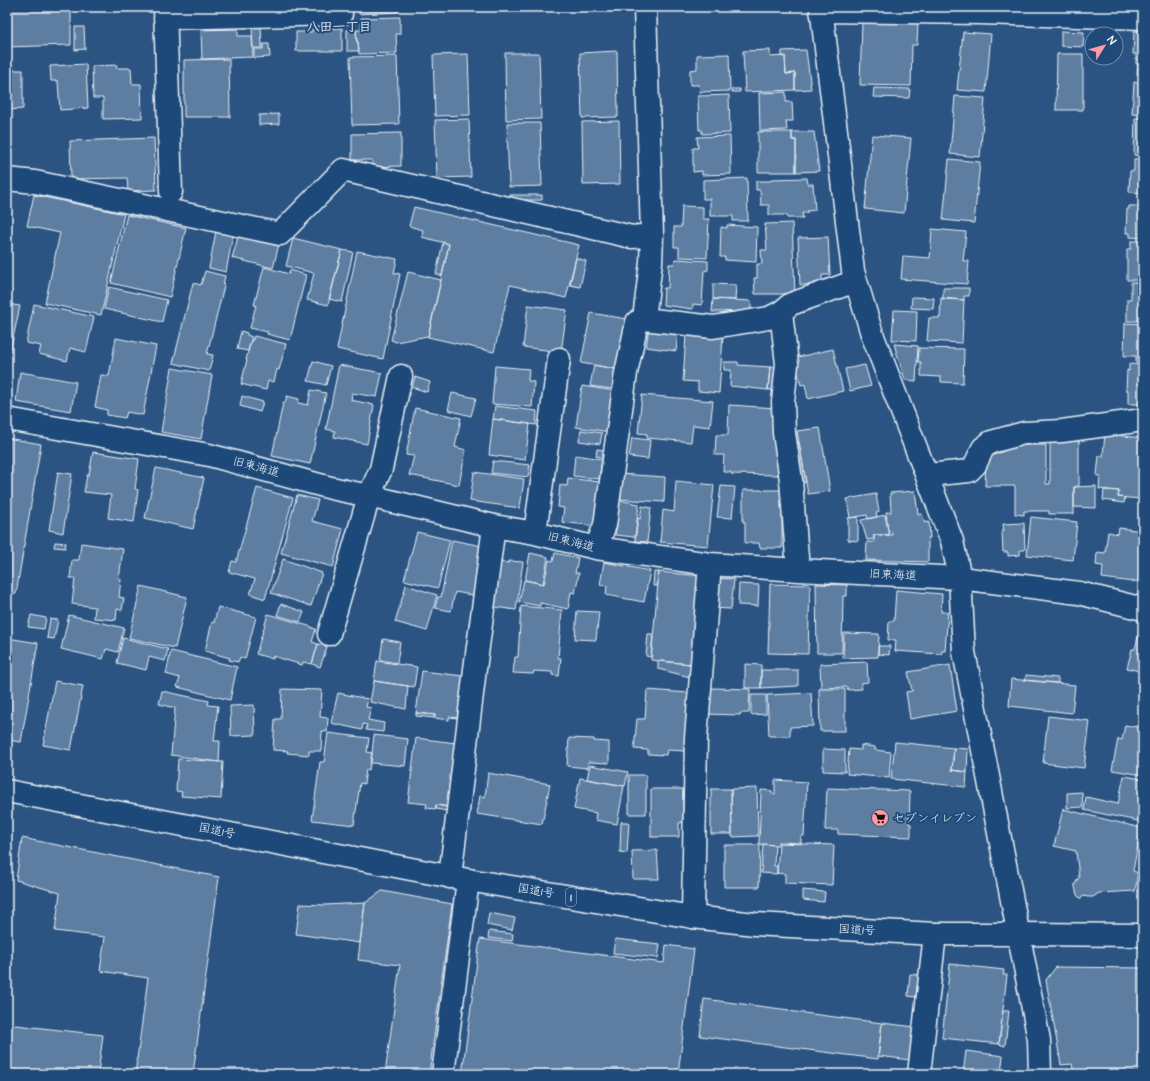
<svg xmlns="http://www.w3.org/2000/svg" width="1150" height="1081" viewBox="0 0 1150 1081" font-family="'Architects Daughter','Klee One',sans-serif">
<rect width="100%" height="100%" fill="#2b5482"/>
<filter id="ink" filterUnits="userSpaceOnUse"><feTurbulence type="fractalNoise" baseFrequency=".025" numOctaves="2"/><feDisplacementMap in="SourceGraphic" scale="8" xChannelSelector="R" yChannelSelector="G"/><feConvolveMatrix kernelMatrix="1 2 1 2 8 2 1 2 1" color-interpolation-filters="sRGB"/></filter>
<g filter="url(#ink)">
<path fill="#5d7da1" stroke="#e8f1f8" d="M7 7H71V45L7 47Z
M346 7H359V11H346Z
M359 7H398V12L359 14Z
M400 17V34H396L397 53 359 54 358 42H357L356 30H361V18Z
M862 22 918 23 917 45H912L911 86 860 85Z
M75 27H84L85 49 75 50Z
M252 27H261L262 48H253Z
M342 28V51H296V32H312V29Z
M238 29V36H252L253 57 202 59 201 30Z
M347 30H356L357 42H358L359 51H347Z
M1061 31 1084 32 1083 47 1061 46Z
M1134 31H1143V75L1137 74 1138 64H1136V54H1133Z
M963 32 991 34 986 92 957 90Z
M263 44H269L270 57 254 58V49H263Z
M770 50V57L785 56 786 74 795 73V90L745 92 743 51Z
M806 50 811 89 795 90V73L786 74 785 56 782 57V51Z
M617 51 618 117 582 118 580 53Z
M505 53H539L541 119 506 120Z
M468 54 470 115 435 116 433 55Z
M729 54 730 91 700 92 699 85H690V70L697 69V55Z
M1057 54H1083V110H1056Z
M397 56 399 124 352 125 350 57Z
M229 59 230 117H184V60Z
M86 64 88 108 60 110 58 81H51L50 66Z
M117 65 116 68H131L132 84H141L142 118 103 119V98H93L92 66Z
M7 70H23V109L7 110Z
M1142 75H1143V115L1132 114 1134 82 1141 83Z
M874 88 910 89 909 98 873 97Z
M732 89H740V92H732Z
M786 92V102H792L793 121H786L787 130 760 131 759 93Z
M729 95 730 133 702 134V130H699L698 96Z
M955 96 985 98 980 157 950 154Z
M279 114V124L259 125V115Z
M1135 118H1143V156L1134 155Z
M469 119 471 177 437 178 435 120Z
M619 121 620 184 583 185 582 122Z
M507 123H540L542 186 509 187Z
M758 132H792V140H796V172H758Z
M792 132H814L819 171 796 172V140H792Z
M401 133V166L372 167V160H352V134Z
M872 135 911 138 904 213 865 209Z
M730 136 731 174 702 175V171L693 172V148H698L697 137Z
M154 138 156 190 128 191 127 178 71 179 70 141Z
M949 159 980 162 974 223 943 220Z
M1134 159H1143V193L1129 192 1130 171H1134Z
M747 178 748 221H733V216H710V199H703V180Z
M807 178 808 184H813L815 210 807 211V213H802L803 218H787V215H769V205H761L760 190H756V181H771V179Z
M34 195 124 214 101 315 45 303 60 233 27 226Z
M509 195H542V200H509Z
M1140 200H1143V238L1130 237V233H1126L1127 209H1129V206H1139Z
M682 206 703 207V219H709L707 258 679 257V247H674V227H681Z
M414 207 579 245 566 298 510 285 494 352 428 337 449 244 422 237 423 230 409 226Z
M127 215 186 228 170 297 111 283Z
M792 223 795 294H755L754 278H757V264H762L761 250H767L765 224Z
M727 225 757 227 756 262 725 260V257H720L721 227 727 228Z
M932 229 966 232 963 261H969L967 284 901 279 903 256 930 258Z
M216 231 233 234 226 272 209 268Z
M239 234 279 244 273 268 232 258Z
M828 237 830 275H822V284L800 285 798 238Z
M293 238 342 250 328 305 307 300 314 273 286 266Z
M1131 241H1143V280H1127V249H1131Z
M443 242 449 244 442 276 436 274Z
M342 250 353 252 342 302 329 299Z
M357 251 397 259 394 273 400 274 383 359 337 349Z
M576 258 586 261 580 287 570 285Z
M675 259 708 261V270L704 271 702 305 693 304V309L663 305 664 288H668L669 264H674Z
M264 267 289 274 290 270 306 275 290 340 267 334 268 332 250 328 256 305H254Z
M205 271 225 276 223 285 224 286 207 354 213 355 209 371 173 363 193 283 201 285Z
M408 272 441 280 428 336 396 342 391 340Z
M1131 282 1143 283V321H1127V299H1131Z
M713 284 736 285 735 300 713 299Z
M109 287 167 300 162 322 104 309Z
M943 288H969V296H964V300L943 299Z
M912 297 934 298 933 309 911 308Z
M941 298 964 300 962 343 927 341 929 318H940Z
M713 299 751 301V311L712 312Z
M7 304 20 306 7 366Z
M34 304 94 317 86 352 70 348 67 361 39 354 41 346 26 343Z
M528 305 567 310 561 352 523 347Z
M894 310 917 311 916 341 892 340Z
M591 313 627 319 616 369 581 363Z
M1125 323 1143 324V363H1136V356H1124Z
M649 327 678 331 676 351 646 347Z
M241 331 247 333V335L252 337 248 351 237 349Z
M686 334 723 337 719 393 698 391V382L683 381Z
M254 336 286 344 279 370 277 369 274 382 268 381 266 390 241 384 247 360H246L251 340H253Z
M116 338 156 346 143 415 127 412 125 418 107 415V410L95 407 101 375 109 376Z
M894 344 918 346 916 381 905 380Z
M919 348 964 349 963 383 941 382V377L921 376V362H918Z
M833 349 843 391 808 399 805 384 801 385 794 358Z
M313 361 331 366 326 385 308 381Z
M724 362H738V365L770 367 768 390 730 386 731 370H724Z
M1129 364 1143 365V404H1128V390H1126L1127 370 1129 371Z
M339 365 382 373 377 397 352 393 351 400 374 405 367 444 334 437 335 431 326 429Z
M594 365 616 369 612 389 590 386Z
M865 365 871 386 850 391 845 369Z
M495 366 529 369 528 381 534 382 532 407 492 404Z
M770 367H779L777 390H768Z
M172 368 212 375 201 439 161 432Z
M20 372 76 382 71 411 16 402Z
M415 377 430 382 427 392 412 387Z
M582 386 615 391 610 432 576 427Z
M311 390 326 393 310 464 272 456 283 403H285L287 396 299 399 298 403 308 405Z
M452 393 476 398 471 416 448 410Z
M642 395 713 401 710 427 693 425 691 442 647 438V434L638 433Z
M242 396 263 402 260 412 240 406Z
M729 405 776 408 779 439 778 475 731 474V472H723L724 455H715L716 435H728Z
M495 406 537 411 536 425 493 419Z
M415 408 461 418 455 447 466 450 459 485 409 475 414 456 406 455Z
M493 419 530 424 525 460 489 455Z
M820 428 830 491 808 494 797 431Z
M581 430 602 433 600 444 579 441Z
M1105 434 1143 438V482L1141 499 1118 497 1119 491 1099 489 1100 476 1097 475 1099 456H1103Z
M7 438 41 444 16 594 7 593Z
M632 438 650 440 648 459 629 457Z
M1050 441H1079V486L1074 487V514H1049V511H1024V515L1015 514V486H985L986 458 1020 445H1046V484H1050Z
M799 442 806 482 802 483 795 443Z
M597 449 609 451 608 458 596 456Z
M93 452 139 459 135 489 138 490 134 522 108 518 111 495 84 492 87 475H89Z
M575 455 602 459 599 479 573 476Z
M493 461 530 465 528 477 491 473Z
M156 468 204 478 193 529 145 518Z
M58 472 72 474 63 533 49 530Z
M474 472 524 479 520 508 470 501Z
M619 474 665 477 664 502 618 499Z
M568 478 599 482 595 526 562 522 564 508 558 507 560 485 567 486Z
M676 481 714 485 708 546 660 542 663 510 674 512Z
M721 486 735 487 732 518 717 517Z
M1096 486V508L1074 507V487Z
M257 488 293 498 265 599 250 594 255 579 229 572 232 561 236 562Z
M743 490H782V548H760L759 543H745V522H743Z
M1104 490 1119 491 1118 497 1125 498 1124 503 1103 500Z
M915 491 918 514H922L925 523 929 522 930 538H928V562L866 560 867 542H874V535H892V532H888L886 512H891L890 493Z
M876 494 879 512 876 513 877 517 868 519 867 515 850 518 847 499Z
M297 495 318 500 312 521 343 529 333 567 281 553Z
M618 500 639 504 635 537 615 535Z
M642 506 651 508 647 542 635 541 638 518 640 519Z
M885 515 889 535H874V539L867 540 861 520Z
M858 517V541L848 540V518Z
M1031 517 1077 522 1073 560 1027 555Z
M1024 523 1025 550H1020V555L1008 556V552H1003L1002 531H1004L1003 524Z
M1119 528 1143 531V582L1133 581V582L1102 578 1103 566 1096 565 1097 552 1105 553 1108 532 1118 534Z
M417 532 450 540 438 588 404 580Z
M452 540 482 546 475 584 480 585 477 596 455 592 451 611 435 608 438 597H441Z
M55 542 66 543 65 548 54 547Z
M81 543 123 549 119 579H121L119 597 124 598 122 610 117 609 116 620 94 618 95 607 72 604 75 578H70L72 560H79Z
M530 553 548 557 543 584 525 580Z
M555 553 578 558 575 573H579L575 593 571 592 568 609 540 603V606L519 602 524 580 544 584 549 560 553 561Z
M283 559 322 573 311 606 271 593Z
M509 561 523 562 516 610 494 607 500 562 509 563Z
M604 562 650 571 644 602 606 595 607 586 600 585Z
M654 572H659L657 586H653Z
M659 572 701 576 697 591 691 664 651 660Z
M713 578 734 579 731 609 710 608Z
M739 584 759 585 758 606 738 605Z
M770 584 810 585 808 654 768 653Z
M816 584 847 585V596H843L842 653H817Z
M406 585 437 595 427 631 395 622Z
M141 586 187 597 175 648 129 638Z
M896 590 942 594 941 612H948L945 651H942L941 654 895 651 896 640H888L889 621H894Z
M281 604 304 612 300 622 277 615Z
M521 606 562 610 558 658H561L559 676 552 675V672L534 671 533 674 513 673 515 657H518Z
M218 607 256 617 245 659 240 657 238 662 229 660 230 658 205 651 212 622 214 623Z
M577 611 599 612 596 640 575 639Z
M268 614 312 627V628L316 629 312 642 318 644 312 664 303 662 302 665 273 656V659L256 654Z
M31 615 46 618 44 629 28 627Z
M69 615 124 628 118 652 106 649 103 659 61 649Z
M50 619 58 620 54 639 47 638Z
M844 633 879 634 878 657 843 658Z
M1139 633 1143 634V672L1127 668 1132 649H1135Z
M648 634H653L651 657 646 656Z
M7 638 38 643 21 742 7 740Z
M123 638 168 649 165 661 149 657 146 670 117 663Z
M383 639 400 642 397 663 380 660Z
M318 644 327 647 320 667 312 664Z
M878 646H890L889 655 878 654Z
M171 651 237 667 230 700 177 687 180 678 166 674Z
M377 661 417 667 414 687 374 681Z
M658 661 691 664 690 677 658 669Z
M867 662 868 682 861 683 862 689 848 690 847 687 821 688 820 664Z
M745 664 761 665V688H745Z
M950 665 957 711 910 719 906 692 912 691 908 672Z
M761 670H798V686L761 688Z
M422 671 463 676 458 718 449 717V720L434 718 435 715 416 713Z
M1026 675 1058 678V683L1025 680Z
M1011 679 1075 685 1072 713 1009 706Z
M55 681 83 686 71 750 43 745Z
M374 681 408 686 406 709 370 702Z
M711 688 750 689 749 713H740V715L705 714 706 705 710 704Z
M282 689 322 690 320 717 328 718 327 732 322 731 321 751H309V755L287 753 288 751 273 750 275 719H281Z
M819 689H845V731H820Z
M647 690 689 693 685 751 667 750 666 755 648 754V750L634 749 637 719H645Z
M162 691 209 701 208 705 218 706 214 741H220L219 762 171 755 175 708 159 704Z
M338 693 368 699 366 707 371 708 368 720 384 723 383 732 366 730 367 725 363 724 362 730 331 723Z
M811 693 813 726 790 727V736H769L767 695Z
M751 695H766V714L751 715Z
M254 705 255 735 231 736 230 706Z
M416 713 435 715 434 718 416 716Z
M1048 716 1090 721 1084 768 1043 763Z
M1125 725 1143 728V775L1112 770 1118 739 1122 740Z
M328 733 369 738 367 752 372 753 369 770 366 769 364 784 360 783 354 825 312 820 320 762H324Z
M374 735 408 739 405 766 371 763Z
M416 738 456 743 449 807 436 805V809L426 808 427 804 408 802Z
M569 738 594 739V741L609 742V763L588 762V768L567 766Z
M895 742 954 748 952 770 967 772 966 787 891 779Z
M861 745 875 747V750L891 752 889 778 847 774 849 749 861 750Z
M954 748 968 749 967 772 952 770Z
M823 749 845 750V772L823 771Z
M178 759 223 762 221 799 181 796 182 792 176 791Z
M590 765 628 772 625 786 587 779Z
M488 773 550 784 542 824 477 814 480 796 485 797Z
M629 775H646V814H629Z
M1124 776 1143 779V799L1138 821 1084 810 1086 797 1118 804Z
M580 778 624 786 617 824 595 820 596 813 574 809Z
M775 780 807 782 804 836H801V843L778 842V845L759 844 761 790 772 791V794H775Z
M757 788 758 836 732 837 731 789Z
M827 788 910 791 909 824H911V837L838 834V830H825Z
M651 789H683V822L679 823V837H651Z
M711 789H731L732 834H711Z
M1082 792 1083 807 1067 808V793Z
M436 805 449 807 447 811 436 809Z
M1063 809 1141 828 1133 871 1138 873 1135 891 1099 893 1093 897H1088L1083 896 1081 899 1077 895 1075 887V884L1079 877 1076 851 1054 846Z
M621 822H629L627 853 620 852Z
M22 838 219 877 193 1074H135L148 978 100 971 105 937 55 931 60 893 16 880Z
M779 843 834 845 832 885 785 883V874L777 873Z
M763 844 775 845 774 866H777V874L761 873Z
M724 845H760L759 887H724Z
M657 850 659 879H633L632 851Z
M803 890 825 892 824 902 803 900Z
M382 891 452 904 429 1074H385L400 965 358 960 365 903Z
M365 903 360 943 296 934 300 904 325 905Z
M489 913 515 918 512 930 487 925Z
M489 931 513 934 512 941 488 938Z
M480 939 664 963 666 945 694 949 678 1074H462Z
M615 939 660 944 658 958 613 953Z
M950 964 1004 970 1003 975H1007L999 1044 942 1038Z
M1056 967 1143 968V1074H1074L1072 1064 1061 1065 1046 980Z
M910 974 919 975 916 997 908 996Z
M704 999 789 1010 788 1011 882 1023 878 1059 700 1036Z
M1003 1011H1009L1005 1046 999 1044Z
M882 1023 915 1027 911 1060 878 1056Z
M7 1024 103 1035 98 1074H7Z
M966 1051 1003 1056 1001 1074H963Z"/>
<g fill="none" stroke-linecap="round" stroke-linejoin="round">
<g stroke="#e8f1f8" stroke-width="25">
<path id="minor" d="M165 7 171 192
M821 7 853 271 872 334 952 541 960 578 964 652 1039 1040 1040 1074
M821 11 979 13 1143 18
M165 18 341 14
M7 179 35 182 280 234 343 170 632 237 652 235
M781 312 787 364 783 402 784 433 791 480 798 570
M644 319 713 327 769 318 781 312 791 304 856 281
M7 419 209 455 331 488 369 496 494 526 535 533 596 548 710 564 798 570 960 578 1079 593 1143 609
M927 475 969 471 975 465 983 448 991 442 1024 433 1062 431 1143 420
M535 533 559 359
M596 548 605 525 626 373 637 322 644 319 651 262 652 235 645 7
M329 634 369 496 381 469 401 376
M450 877 475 669 494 526
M693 917 696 738 710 564
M443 1074 468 880
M919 1074 935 934"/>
</g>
<g stroke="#e8f1f8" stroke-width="25">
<path id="highway" d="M7 791 468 880 693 917 755 924 935 934H1019L1143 935"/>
</g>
<use href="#minor" stroke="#1f4a7a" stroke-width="22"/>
<use href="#highway" stroke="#1f4a7a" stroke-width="22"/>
</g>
</g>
<defs>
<g id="supermarket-disc" transform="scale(0.9)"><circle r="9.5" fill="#ff9aa2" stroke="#1f4a7a"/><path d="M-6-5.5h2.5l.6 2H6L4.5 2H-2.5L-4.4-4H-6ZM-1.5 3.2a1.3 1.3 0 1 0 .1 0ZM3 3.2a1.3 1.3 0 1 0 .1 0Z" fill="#111"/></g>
</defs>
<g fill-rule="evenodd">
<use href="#supermarket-disc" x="880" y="818"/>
</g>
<g text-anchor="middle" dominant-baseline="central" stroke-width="4" stroke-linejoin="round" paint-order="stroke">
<rect fill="#1f4a7a" stroke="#acbfd2" stroke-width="1" x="566" y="888" width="10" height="18" rx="3"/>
<g font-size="11" font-weight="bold" fill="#e8f1f8">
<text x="571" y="897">1</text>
</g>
<g font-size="12" fill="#e8f1f8" stroke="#1f4a7a">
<text transform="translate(256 467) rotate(15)">旧東海道</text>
<text transform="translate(571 542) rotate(14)">旧東海道</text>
<text transform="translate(893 575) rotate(3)">旧東海道</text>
<text transform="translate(217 831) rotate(11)">国道1号</text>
<text transform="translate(536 891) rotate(9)">国道1号</text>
<text transform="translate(857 930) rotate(3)">国道1号</text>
</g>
<g font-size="12" fill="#e8f1f8" stroke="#1f4a7a" text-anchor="start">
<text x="893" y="818">セブンイレブン</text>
</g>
<g font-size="13" font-weight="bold" fill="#e8f1f8" stroke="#1f4a7a">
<text x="339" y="27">八田一丁目</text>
</g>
</g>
<rect width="1150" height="1081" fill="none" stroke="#1f4a7a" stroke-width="24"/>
<rect x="12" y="12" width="1126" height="1057" fill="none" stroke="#e8f1f8" stroke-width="1.5" filter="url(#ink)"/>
<g transform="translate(1104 46) rotate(53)"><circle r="19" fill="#1f4a7a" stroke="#6f8dac"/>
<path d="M0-3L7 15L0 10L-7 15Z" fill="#ff9aa2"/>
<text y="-6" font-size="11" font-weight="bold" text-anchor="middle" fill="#e8f1f8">N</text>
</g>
</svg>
